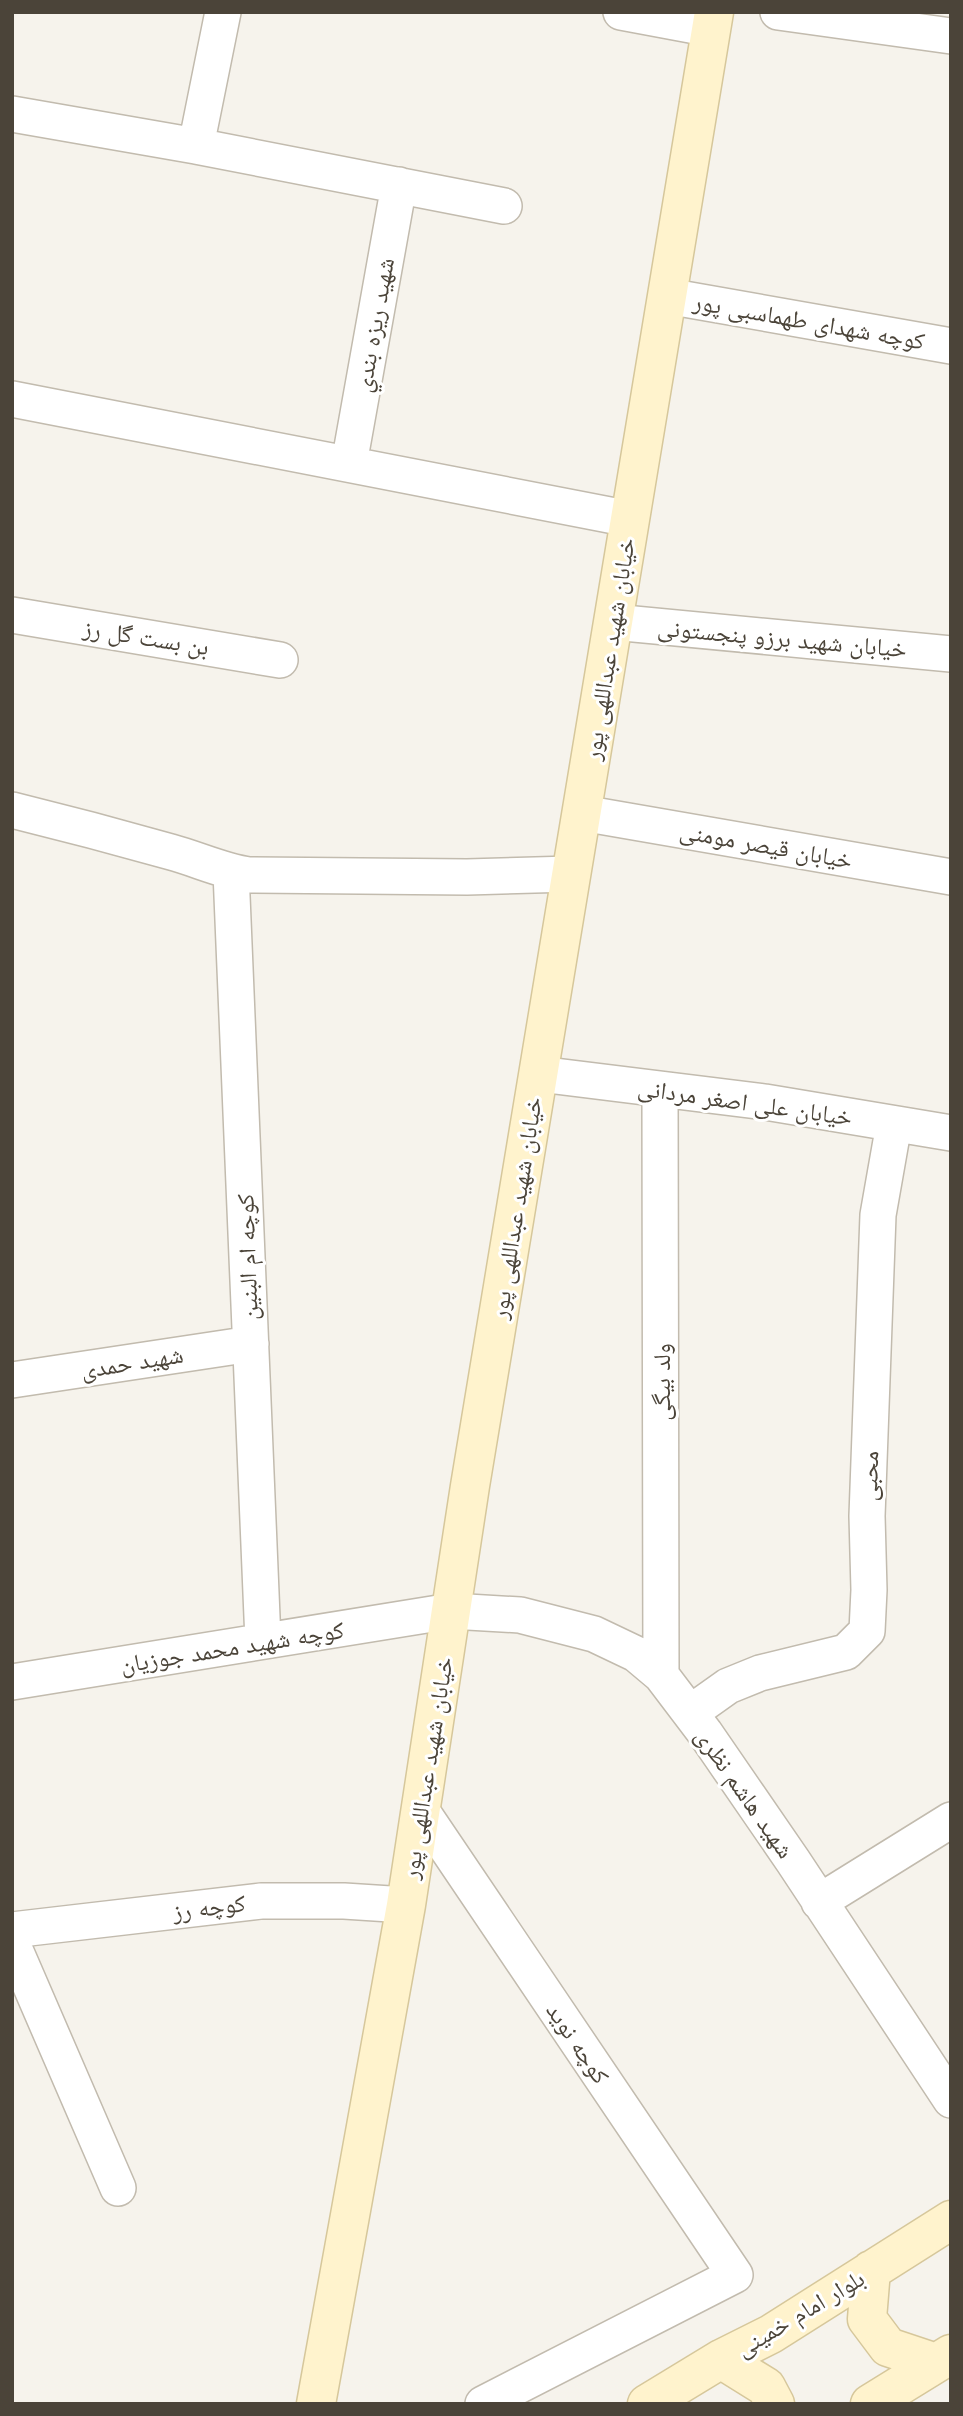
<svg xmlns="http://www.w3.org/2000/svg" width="963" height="2416" viewBox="0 0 963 2416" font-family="Jost,'Noto Naskh Arabic',sans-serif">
<rect width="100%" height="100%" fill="#f6f3ec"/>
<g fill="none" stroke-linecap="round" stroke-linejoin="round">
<g stroke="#c2bbae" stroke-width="38">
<path id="street" d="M621 12 712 29
M778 12 951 36
M12 114 196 146 223 12
M196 146 504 206
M667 296 951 346
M12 399 630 519
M349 464 399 185
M12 615 280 660
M613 622 951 654
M12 810C65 823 118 837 171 852 197 859 222 871 249 875L467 877 571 874
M582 813 951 877
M231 872 263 1641
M539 1074 765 1102 951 1133
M660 1090 661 1675
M12 1380 251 1344
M12 1682 451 1611 520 1615 594 1634 636 1654 661 1675 705 1733 793 1861 951 2100
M690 1713 728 1686 760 1673 846 1652 867 1631 869 1590 867 1516 878 1215 894 1124
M421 1810 735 2275 483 2404
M819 1902 951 1820
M12 1930 261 1901H344L406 1905
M12 1943 118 2188"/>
</g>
<g stroke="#d6c79b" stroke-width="41">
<path id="secondary" d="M871 2270 867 2319 888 2347 936 2363
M721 2359 766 2387 775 2404
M316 2404 406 1905 470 1486 714 12
M647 2404 721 2359 771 2334 951 2220
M870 2404 951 2354"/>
</g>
<use href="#street" stroke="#fff" stroke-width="35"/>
<use href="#secondary" stroke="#fff3cd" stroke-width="38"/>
</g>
<g text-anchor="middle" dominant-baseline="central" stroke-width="6" stroke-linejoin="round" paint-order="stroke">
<g font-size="24" fill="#4b4439" stroke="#fff">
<text transform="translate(809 321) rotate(10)">کوچه شهدای طهماسبی پور</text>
<text transform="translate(374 325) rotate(-80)">شهيد ريزه بندي</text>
<text transform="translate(146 637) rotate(9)">بن بست گل رز</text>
<text transform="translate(782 638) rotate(5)">خیابان شهید برزو پنجستونی</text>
<text transform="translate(609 649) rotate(-81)">خیابان شهید عبداللهی پور</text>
<text transform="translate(766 845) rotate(10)">خیابان قیصر مومنی</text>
<text transform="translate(745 1102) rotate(8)">خیابان علی اصغر مردانی</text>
<text transform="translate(516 1208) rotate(-81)">خیابان شهید عبداللهی پور</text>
<text transform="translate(247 1257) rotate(-92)">کوچه ام البنین</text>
<text transform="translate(132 1362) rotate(-9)">شهید حمدی</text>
<text transform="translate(661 1382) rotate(-90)">ولد بیگی</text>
<text transform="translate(869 1476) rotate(-88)">محبی</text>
<text transform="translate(232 1647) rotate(-9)">کوچه شهید محمد جوزیان</text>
<text transform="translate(427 1768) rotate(-81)">خیابان شهید عبداللهی پور</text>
<text transform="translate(745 1793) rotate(55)">شهید هاشم نظری</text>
<text transform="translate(209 1907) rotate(-7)">کوچه رز</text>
<text transform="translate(578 2043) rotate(56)">کوچه نوید</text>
<text transform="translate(800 2313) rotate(-31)">بلوار امام خمینی</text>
</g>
</g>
<rect width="963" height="2416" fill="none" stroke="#4b4439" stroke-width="28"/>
</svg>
